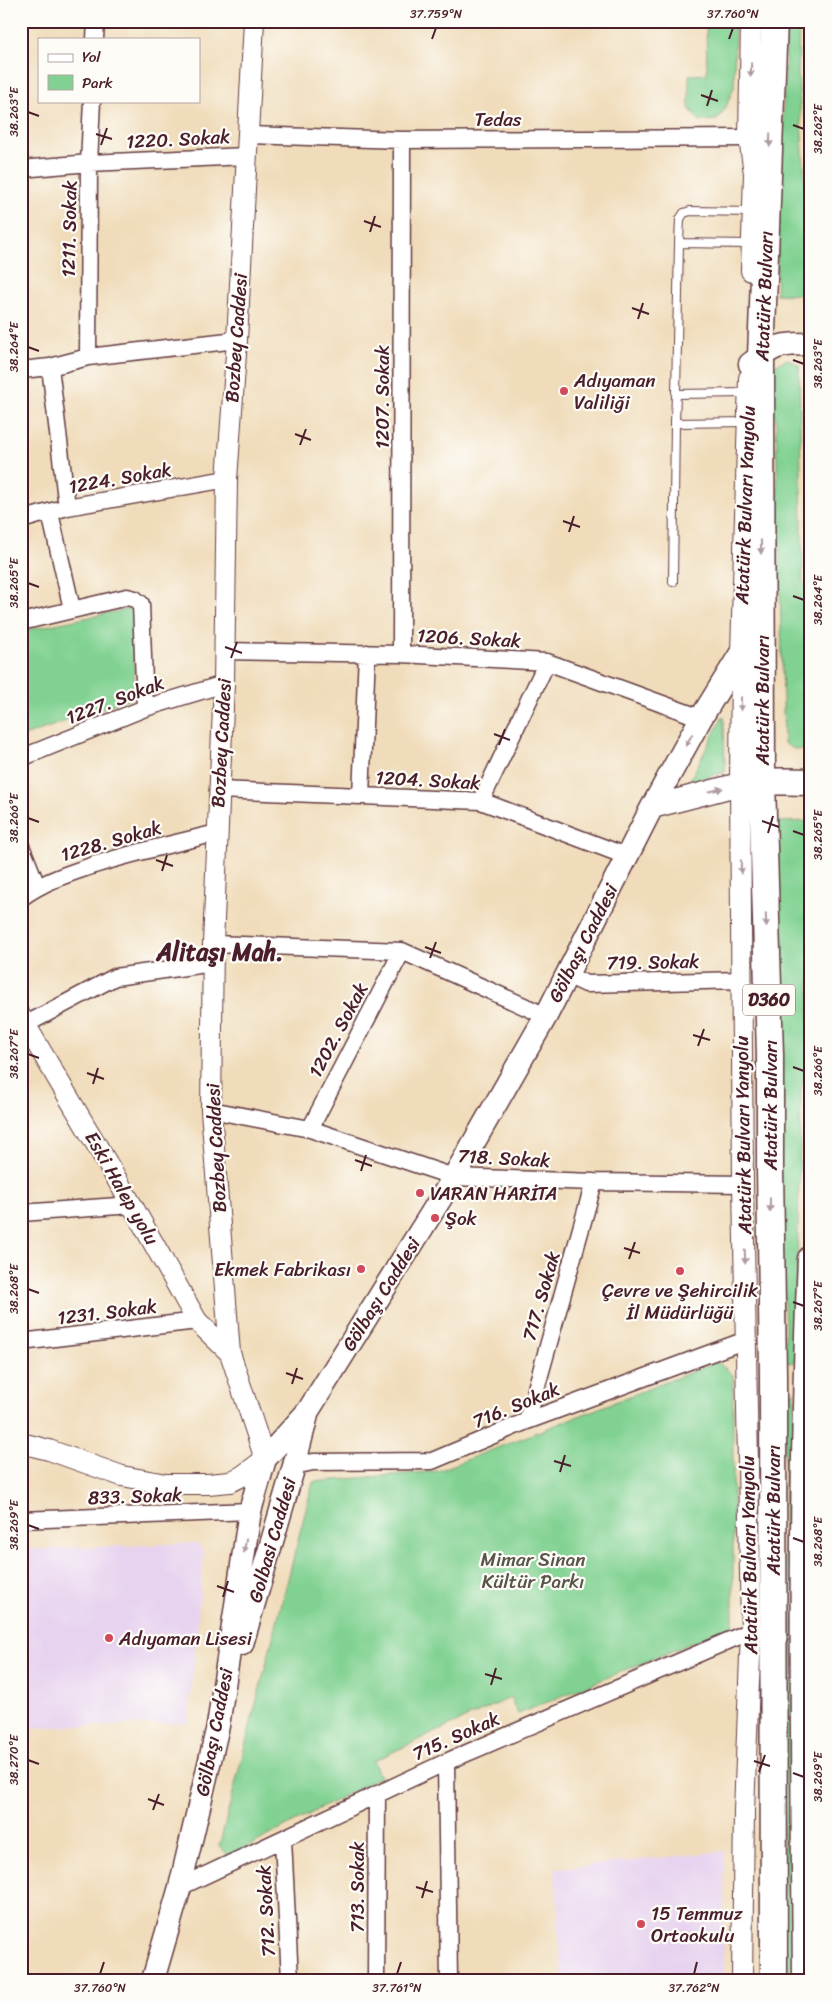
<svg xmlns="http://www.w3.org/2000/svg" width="832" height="2001" viewBox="0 0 832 2001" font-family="Sriracha,sans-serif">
<rect width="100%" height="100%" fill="#fdfcf7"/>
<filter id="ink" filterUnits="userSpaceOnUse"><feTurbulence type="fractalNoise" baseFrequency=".02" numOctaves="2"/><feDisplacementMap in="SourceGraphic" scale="10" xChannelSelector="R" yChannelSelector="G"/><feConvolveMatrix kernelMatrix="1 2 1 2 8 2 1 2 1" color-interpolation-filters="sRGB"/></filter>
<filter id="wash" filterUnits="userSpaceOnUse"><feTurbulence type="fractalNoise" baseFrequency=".0096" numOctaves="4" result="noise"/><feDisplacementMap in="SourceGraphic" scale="20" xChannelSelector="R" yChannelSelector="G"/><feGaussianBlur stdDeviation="1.12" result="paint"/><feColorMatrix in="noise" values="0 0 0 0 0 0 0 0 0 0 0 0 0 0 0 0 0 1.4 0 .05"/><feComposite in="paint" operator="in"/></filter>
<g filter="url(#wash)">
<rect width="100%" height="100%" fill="#f0dcba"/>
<path fill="#e7d2ef" d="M197 1543 204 1553 188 1723 21 1728V1550Z
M724 1851V1980H562L555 1869Z"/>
<path fill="#81d292" stroke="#66785e" d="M706 21H735L734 87 726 107 717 120 700 121 689 108V75L707 74Z
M787 21H799L798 74 805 182 807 295 776 294Z
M788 359 799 365 803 582 811 593V744C802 753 793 750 784 743L776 420 772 407 773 366Z
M134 608V697L21 737V631Z
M724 717 725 772 689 782 722 718Z
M811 821V959L807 1066 801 1090 795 1362 786 1363 777 1091 782 1056 777 822Z
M717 1362 733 1375V1626L518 1714 510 1698 373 1761 380 1777 230 1856 219 1847 313 1482 438 1471Z
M795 1392 793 1980H782L785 1393Z"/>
</g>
<g filter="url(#ink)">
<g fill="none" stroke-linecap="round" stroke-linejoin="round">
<g stroke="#633b40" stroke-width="10">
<path id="service" d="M679 243 750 244
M748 393 676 394 679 243 680 219 684 213 690 211 753 212
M675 423 676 394
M673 582 675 423 748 422"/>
</g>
<g stroke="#633b40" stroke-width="19">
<path id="minor" d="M95 39 96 21
M248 135 402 140 749 138
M21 169 89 163 247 156
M88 357 89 163 92 101
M50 367 67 507
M21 370 50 367 88 357 237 340
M50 513 72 609
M21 520 67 507 227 479
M21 622 127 597 135 599 141 604 145 708
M225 651 401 654 547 662 701 718
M401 654 402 140
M21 758 145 708 224 684
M218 790 481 801 626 856
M361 796 367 653
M481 801 547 662
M21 846 37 886
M21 898C44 881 68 874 94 865 135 852 176 843 217 833
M213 944 402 951 546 1016
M567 975 586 984 742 980
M21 1027 115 977 213 963
M211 1110 310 1129 454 1177 594 1182 743 1184
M310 1129 402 951
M21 1213 132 1205
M21 1342 197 1321
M527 1421 594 1182
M294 1466 313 1462 432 1461 527 1421 746 1340
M21 1520 250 1511
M446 1762 449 1980
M283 1839 290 1980
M180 1887 446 1762 751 1631
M376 1980 377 1794"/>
</g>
<g stroke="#633b40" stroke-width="22">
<path id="tertiary" d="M751 21 749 138 754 173 751 271
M21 1017 132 1205 197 1321 230 1353
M21 1443 49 1450 122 1476 166 1484H208L230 1482 242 1476 265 1459 230 1353 211 1110 213 944 224 684 227 479 237 340 254 21
M742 1980 744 1811 751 1631 743 1184 740 784 741 653 749 378"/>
</g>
<g stroke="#633b40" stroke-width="25">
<path id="secondary" d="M750 364C776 345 778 344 811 344
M652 807 740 784 762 781
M242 1644 294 1466 307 1415
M153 1980 180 1887 218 1726 250 1511 265 1459 308 1411 454 1177 546 1016 652 807 701 718 741 653"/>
</g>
<g stroke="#633b40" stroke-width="29">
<path id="trunk" d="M762 781 811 782
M774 1980 773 1375 770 1168V1055L762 781 761 356 774 21
M806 1980C804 1739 800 1499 811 1259"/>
</g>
<use href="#service" stroke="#fff" stroke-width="8"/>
<use href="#minor" stroke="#fff" stroke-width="16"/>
<use href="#tertiary" stroke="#fff" stroke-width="20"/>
<use href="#secondary" stroke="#fff" stroke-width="22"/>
<use href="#trunk" stroke="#fff" stroke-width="26"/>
</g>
<defs><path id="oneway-solid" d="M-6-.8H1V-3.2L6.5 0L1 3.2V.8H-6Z" transform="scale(1.25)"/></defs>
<g fill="#ae9aa0">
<use href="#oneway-solid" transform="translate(751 70) rotate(91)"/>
<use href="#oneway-solid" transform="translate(770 140) rotate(92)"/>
<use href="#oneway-solid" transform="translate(761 547) rotate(90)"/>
<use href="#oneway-solid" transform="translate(741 704) rotate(90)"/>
<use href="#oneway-solid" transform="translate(689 740) rotate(119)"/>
<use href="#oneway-solid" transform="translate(716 790) rotate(-14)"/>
<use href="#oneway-solid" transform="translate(741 867) rotate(89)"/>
<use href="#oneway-solid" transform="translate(766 920) rotate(88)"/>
<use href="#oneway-solid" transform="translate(770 1205) rotate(89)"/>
<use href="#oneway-solid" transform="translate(745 1257) rotate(89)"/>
<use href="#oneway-solid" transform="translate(245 1546) rotate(99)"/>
</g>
</g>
<path fill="none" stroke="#4a1f2b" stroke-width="2" d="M432 39 436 28M729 39 733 28M701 95 718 101M707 106 712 90M28 112 39 116M793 125 804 129M96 134 112 139M101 145 107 128M364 221 381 227M370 232 375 216M632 308 649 314M638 319 643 303M28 347 39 351M793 360 804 364M295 434 311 440M300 445 306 429M563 521 580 527M569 532 574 516M28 583 39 587M793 596 804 600M225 647 242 653M231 658 237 642M494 734 510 740M499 745 505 729M28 818 39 822M762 821 779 827M793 831 804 835M768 833 773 816M156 860 173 866M162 871 167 855M425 947 441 953M430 958 436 942M693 1035 710 1040M698 1046 704 1029M28 1054 39 1058M793 1067 804 1071M87 1073 104 1079M93 1084 98 1068M355 1160 372 1166M361 1171 366 1155M624 1248 640 1253M629 1259 635 1242M28 1289 39 1293M793 1302 804 1306M286 1373 303 1379M292 1384 297 1368M554 1461 571 1466M560 1472 565 1455M28 1525 39 1529M793 1538 804 1542M217 1586 234 1592M223 1597 228 1581M485 1674 502 1679M491 1685 496 1668M28 1760 39 1764M754 1761 770 1766M759 1772 765 1755M793 1773 804 1777M148 1799 164 1805M153 1810 159 1794M416 1887 433 1892M422 1898 427 1881M100 1974 104 1962M397 1974 401 1962M694 1974 697 1962"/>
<g fill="#d1495b" stroke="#fdfcf7" stroke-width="2">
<circle cx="564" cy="391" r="5"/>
<circle cx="420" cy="1193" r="5"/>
<circle cx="435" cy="1218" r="5"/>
<circle cx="361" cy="1269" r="5"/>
<circle cx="680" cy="1271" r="5"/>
<circle cx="109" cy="1638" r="5"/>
<circle cx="641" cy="1924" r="5"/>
</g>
<g text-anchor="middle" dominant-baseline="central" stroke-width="4.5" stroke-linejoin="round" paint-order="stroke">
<rect fill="#fdfcf7" stroke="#806168" stroke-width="1" x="743" y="984.5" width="52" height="31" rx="4"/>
<g font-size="18" font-weight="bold" fill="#4a1f2b">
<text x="769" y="1000">D360</text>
</g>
<g font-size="19" fill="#4a1f2b" stroke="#fdfcf7">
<text x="498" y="119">Tedas</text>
<text transform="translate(178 139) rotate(-3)">1220. Sokak</text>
<text transform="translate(69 229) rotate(-89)">1211. Sokak</text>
<text transform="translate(764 296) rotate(-88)">Atatürk Bulvarı</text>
<text transform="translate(236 338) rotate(-86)">Bozbey Caddesi</text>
<text transform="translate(382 397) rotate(-90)">1207. Sokak</text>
<text transform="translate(120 478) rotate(-10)">1224. Sokak</text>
<text transform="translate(745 505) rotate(-88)">Atatürk Bulvarı Yanyolu</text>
<text transform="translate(469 638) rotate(3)">1206. Sokak</text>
<text transform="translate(115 700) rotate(-21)">1227. Sokak</text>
<text transform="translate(762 700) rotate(-90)">Atatürk Bulvarı</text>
<text transform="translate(221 743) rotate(-87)">Bozbey Caddesi</text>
<text transform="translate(428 780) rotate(3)">1204. Sokak</text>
<text transform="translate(111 841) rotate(-16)">1228. Sokak</text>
<text transform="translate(583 943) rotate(-63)">Gölbaşı Caddesi</text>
<text transform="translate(653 962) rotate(-1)">719. Sokak</text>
<text transform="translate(338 1030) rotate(-62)">1202. Sokak</text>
<text transform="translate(770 1105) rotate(-90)">Atatürk Bulvarı</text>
<text transform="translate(743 1135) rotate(-91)">Atatürk Bulvarı Yanyolu</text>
<text transform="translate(216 1148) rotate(-93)">Bozbey Caddesi</text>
<text transform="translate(504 1158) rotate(3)">718. Sokak</text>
<text transform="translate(122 1188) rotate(60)">Eski Halep yolu</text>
<text transform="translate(381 1294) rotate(-58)">Gölbaşı Caddesi</text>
<text transform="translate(541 1296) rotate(-74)">717. Sokak</text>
<text transform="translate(107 1312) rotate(-7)">1231. Sokak</text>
<text transform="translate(516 1405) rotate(-22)">716. Sokak</text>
<text transform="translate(135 1496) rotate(-2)">833. Sokak</text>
<text transform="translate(773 1510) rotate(-90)">Atatürk Bulvarı</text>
<text transform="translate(272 1540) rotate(-74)">Golbasi Caddesi</text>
<text transform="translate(749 1555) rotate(-91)">Atatürk Bulvarı Yanyolu</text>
<text transform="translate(214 1732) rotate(-79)">Gölbaşı Caddesi</text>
<text transform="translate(456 1736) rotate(-24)">715. Sokak</text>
<text transform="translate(357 1887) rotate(-90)">713. Sokak</text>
<text transform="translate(266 1911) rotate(-93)">712. Sokak</text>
</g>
<g font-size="19" fill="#4a1f2b" stroke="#fdfcf7" text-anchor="start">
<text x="574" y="380">Adıyaman<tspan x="574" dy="22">Valiliği</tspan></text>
<text x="430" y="1193">VARAN HARİTA</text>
<text x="445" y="1218">Şok</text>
<text x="351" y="1269" text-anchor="end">Ekmek Fabrikası</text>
<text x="680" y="1290" text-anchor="middle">Çevre ve Şehircilik<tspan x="680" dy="22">İl Müdürlüğü</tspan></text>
<text x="119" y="1638">Adıyaman Lisesi</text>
<text x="651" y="1913">15 Temmuz<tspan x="651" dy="22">Ortaokulu</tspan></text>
</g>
<g font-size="19" fill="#5a554a" stroke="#fdfcf7">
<text x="533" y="1559">Mimar Sinan<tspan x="533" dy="22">Kültür Parkı</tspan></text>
</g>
<g font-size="24" font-weight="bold" fill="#4a1f2b" stroke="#fdfcf7">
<text x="220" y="952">Alitaşı Mah.</text>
</g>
</g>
<rect width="832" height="2001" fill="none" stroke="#fdfcf7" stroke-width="55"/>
<rect x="38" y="38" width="162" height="65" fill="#fdfcf7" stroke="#b5a4a5"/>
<rect x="48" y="54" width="25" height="8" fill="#ffffff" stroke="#b5a4a5"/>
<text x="82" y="62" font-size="15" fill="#4a1f2b">Yol</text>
<rect x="48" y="75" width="25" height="15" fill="#81d292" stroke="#b5a4a5"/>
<text x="82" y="88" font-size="15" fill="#4a1f2b">Park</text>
<rect x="28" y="28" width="776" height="1946" fill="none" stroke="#4a1f2b" stroke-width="2"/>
<g font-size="12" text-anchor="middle" fill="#4a1f2b">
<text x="436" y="18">37.759°N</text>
<text x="733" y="18">37.760°N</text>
<text transform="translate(14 112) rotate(-90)" y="4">38.263°E</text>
<text transform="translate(818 129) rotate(-90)" y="4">38.262°E</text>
<text transform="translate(14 347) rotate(-90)" y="4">38.264°E</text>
<text transform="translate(818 364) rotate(-90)" y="4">38.263°E</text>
<text transform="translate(14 583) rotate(-90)" y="4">38.265°E</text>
<text transform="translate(818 600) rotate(-90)" y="4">38.264°E</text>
<text transform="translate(14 818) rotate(-90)" y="4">38.266°E</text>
<text transform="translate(818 835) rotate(-90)" y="4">38.265°E</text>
<text transform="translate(14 1054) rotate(-90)" y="4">38.267°E</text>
<text transform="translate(818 1071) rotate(-90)" y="4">38.266°E</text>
<text transform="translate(14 1289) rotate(-90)" y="4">38.268°E</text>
<text transform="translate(818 1306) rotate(-90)" y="4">38.267°E</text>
<text transform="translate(14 1525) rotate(-90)" y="4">38.269°E</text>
<text transform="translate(818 1542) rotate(-90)" y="4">38.268°E</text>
<text transform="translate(14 1760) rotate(-90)" y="4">38.270°E</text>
<text transform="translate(818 1777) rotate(-90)" y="4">38.269°E</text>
<text x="100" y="1992">37.760°N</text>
<text x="397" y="1992">37.761°N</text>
<text x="694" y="1992">37.762°N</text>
</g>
</svg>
